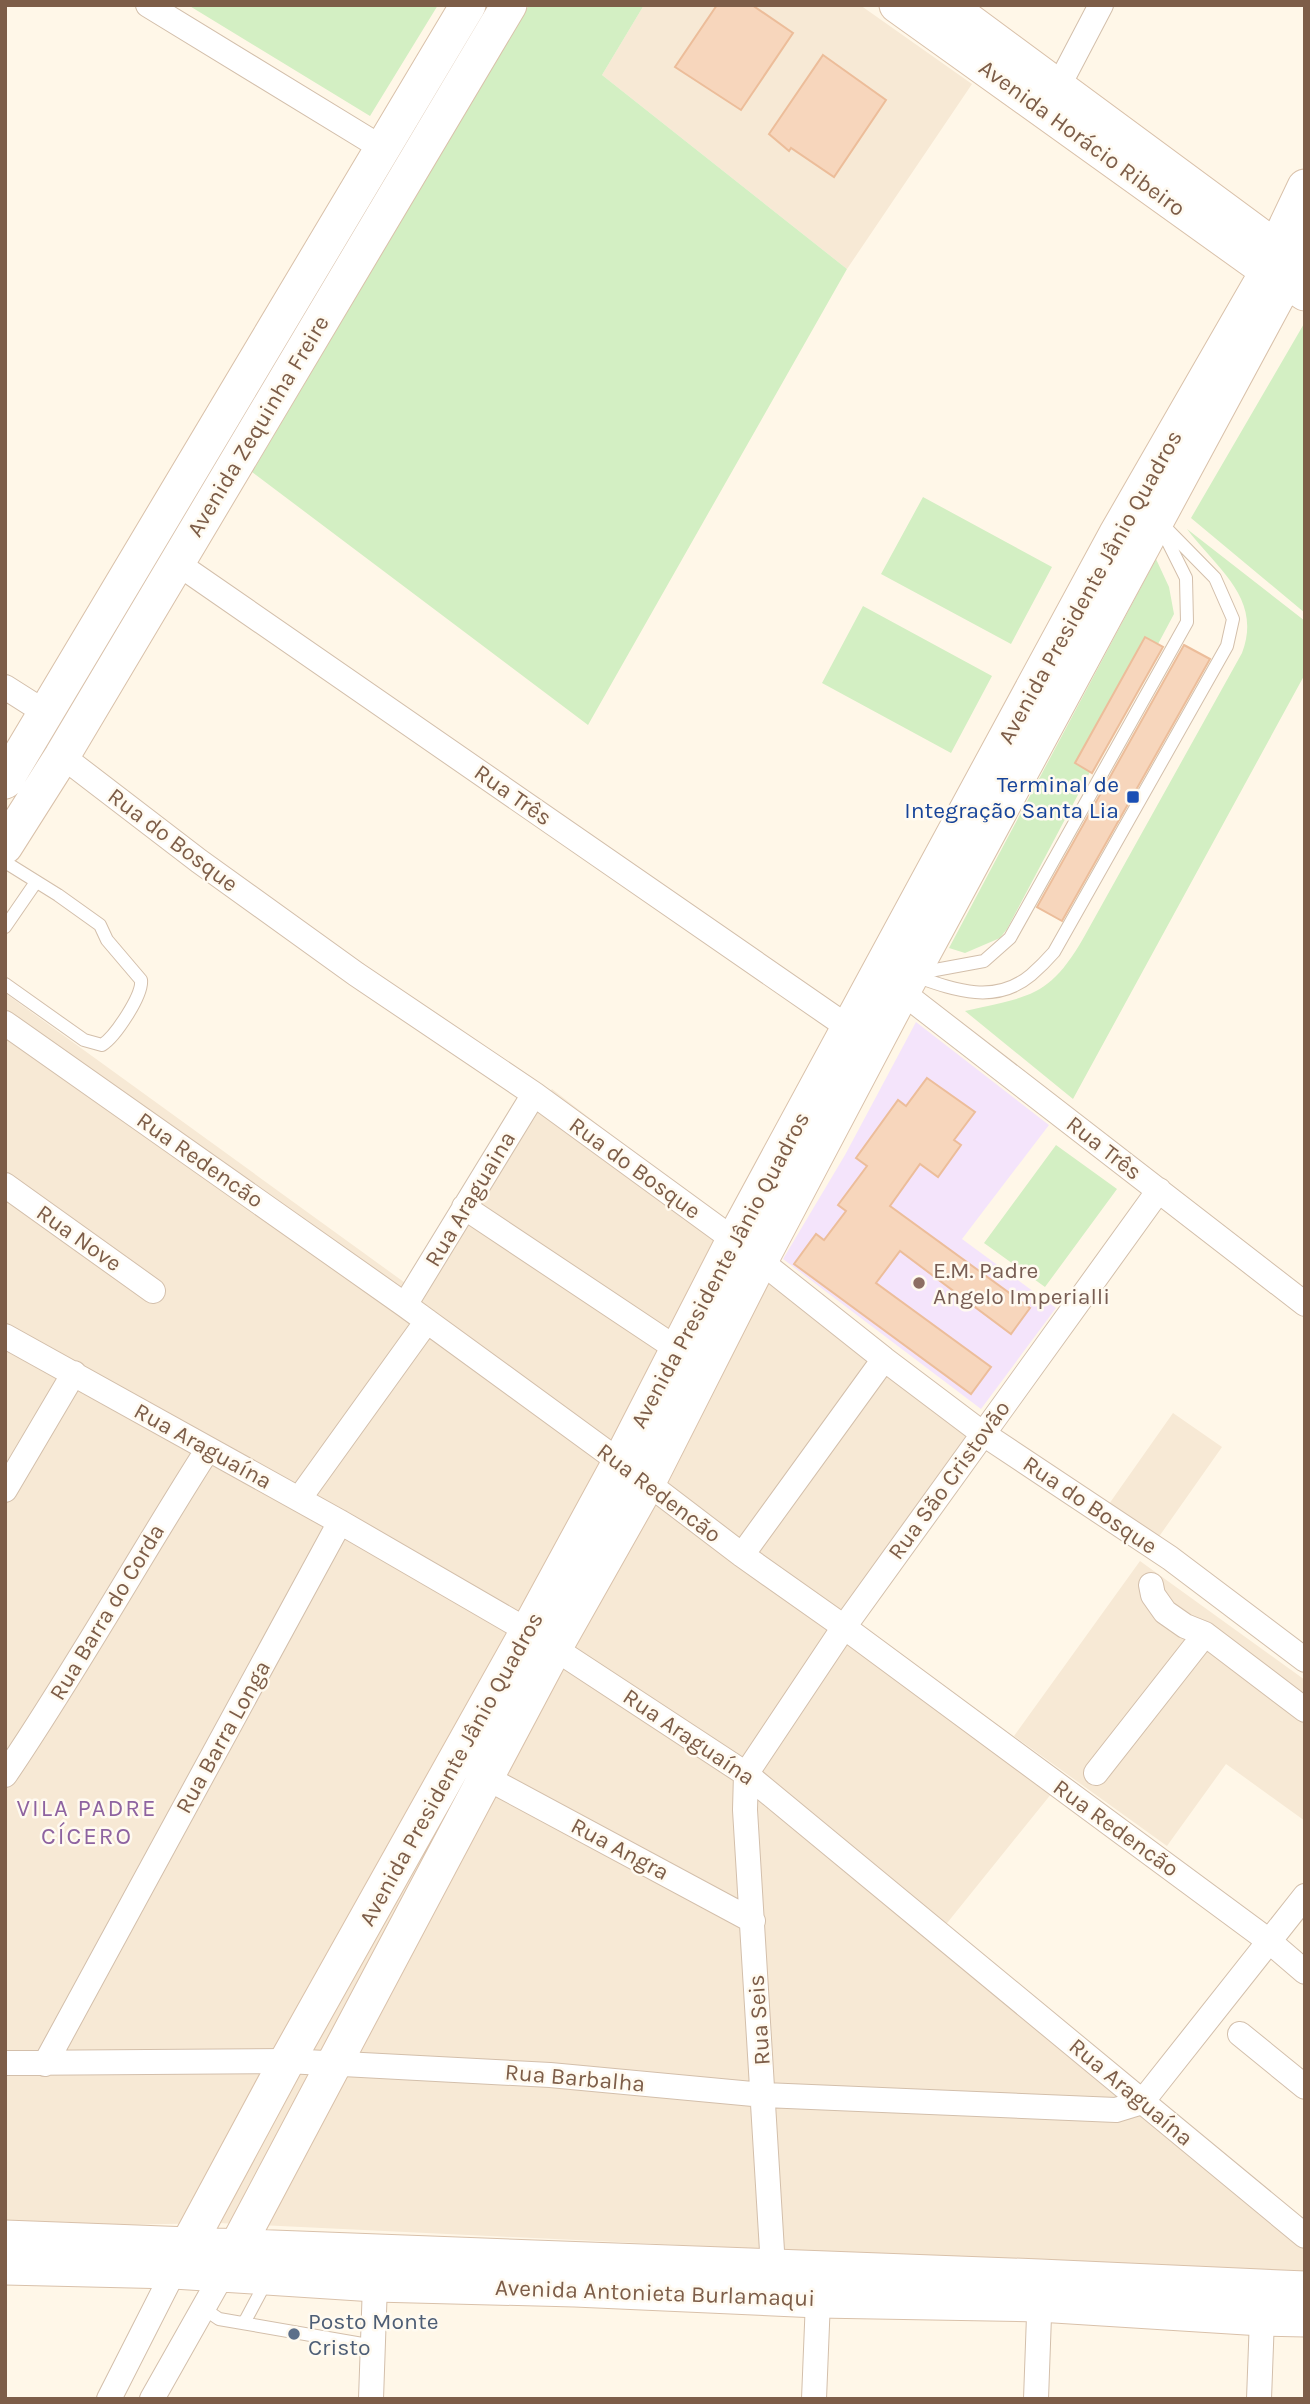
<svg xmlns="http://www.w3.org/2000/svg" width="1310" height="2404" viewBox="0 0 1310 2404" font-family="Karla,sans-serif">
<rect width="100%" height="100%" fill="#fff7e8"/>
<path fill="#f7e9d5" d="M644 5H860L972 84 847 269 602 75Z
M5 993 408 1285 552 1089 978 1419 853 1633 1060 1783 931 1943 1305 2242V2275L219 2223 5 2227Z
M1173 1413 1222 1447 1158 1538 1109 1504Z
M1140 1561 1305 1680V1821L1226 1764 1167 1846 1014 1736Z"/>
<path fill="#f4e4fb" d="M916 1022 1049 1125 962 1239 1056 1308 981 1409 783 1259 845 1155Z"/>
<path fill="#d3efc3" d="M188 5H438L370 116Z
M529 5H644L602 75 847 269 588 725 252 472Z
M1305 322V613L1191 518Z
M923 497 1052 567 1011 644 881 574Z
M1187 529 1305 621V674L1073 1099 965 1011C1030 996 1049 998 1084 937L1242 653C1263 598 1216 568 1187 529Z
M1156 559 1169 587 1174 614 1158 644 1145 637 1075 763 1090 772 1007 929 1000 938 965 953 949 948Z
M863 606 992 676 951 753 822 683Z
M1056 1145 1117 1189 1045 1287 984 1243Z"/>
<path fill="#f7d6bc" stroke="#ecbd9a" stroke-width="2" d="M717 5H752L793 33 741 110 675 67Z
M823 55 886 100 834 177 791 148 789 151 769 134Z
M1145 637 1163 647 1092 773 1075 763Z
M1184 645 1210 659 1062 921 1037 907Z
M927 1078 975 1112 954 1140 961 1145 938 1177 920 1164 890 1206 1030 1308 1011 1334 900 1251 876 1283 991 1367 971 1394 794 1264 816 1234 824 1240 846 1211 838 1205 867 1166 856 1158 898 1100 906 1106Z"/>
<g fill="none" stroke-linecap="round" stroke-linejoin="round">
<g stroke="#d3bfab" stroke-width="14">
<path id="lane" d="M5 862 58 895 100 925 107 940 141 980C143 995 115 1037 102 1045L84 1040 5 984
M5 927 36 882
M919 973 984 961 1010 938 1187 622 1186 578 1161 528
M912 975C952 989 994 1006 1031 975 1039 968 1047 960 1054 952L1227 646 1233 619 1215 578 1158 520
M203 2308 219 2319 374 2346
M244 2323 267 2280"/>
</g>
<g stroke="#d3bfab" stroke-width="26">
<path id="street" d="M148 5 382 148
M1058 87 1101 5
M177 563 849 1028
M5 687 46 713
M62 756 199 861 356 974 534 1094 734 1240 884 1359 982 1433 1170 1558 1305 1660
M902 992 1305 1304
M5 1023 405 1305 620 1462 742 1555 844 1627 1269 1941 1305 1972
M5 1185 153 1291
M464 1207 677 1349
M405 1305 534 1094
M5 1336 340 1522 528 1631 746 1774 1305 2236
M5 1490 74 1373
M299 1499 427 1321
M742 1555 884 1359
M1151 1585 1153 1595 1165 1612 1185 1626 1205 1634 1305 1710
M1096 1773 1205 1634
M5 1775C77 1669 139 1557 208 1449
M487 1778 753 1921
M1240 2034 1305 2087
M5 2063 287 2061 550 2075 764 2095 1116 2110 1142 2102 1305 1896
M45 2064 340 1522
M773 2267 745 1810 746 1774 844 1627 1159 1190
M109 2399 174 2271
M152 2399 222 2275
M371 2399 375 2284
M814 2399 818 2300
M1036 2399 1040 2288
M1259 2399 1262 2318"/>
</g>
<g stroke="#d9c1aa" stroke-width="37">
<path id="secondary" d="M947 5 1276 248 1305 187
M1305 242 1296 258 1305 263
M5 781 468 5
M5 846 62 756 509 5
M5 2238 1040 2277 1305 2289
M5 2267 174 2271 375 2284 575 2289 818 2300 1039 2304 1262 2318 1305 2319
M174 2271 287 2061 528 1631 620 1462 734 1240 1116 535 1268 271 897 5
M222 2275 555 1647 647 1484 760 1261 902 992 1286 280 1305 293"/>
</g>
<use href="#lane" stroke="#fff" stroke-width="12"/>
<use href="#street" stroke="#fff" stroke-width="24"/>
<use href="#secondary" stroke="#fff" stroke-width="35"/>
</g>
<rect fill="#1a4fb4" stroke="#fffaf0" stroke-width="2.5" x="1126" y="790" width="14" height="14" rx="3.5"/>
<circle fill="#8d6e63" stroke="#fffaf0" stroke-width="2.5" cx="919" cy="1283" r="7"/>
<circle fill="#5c6f8a" stroke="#fffaf0" stroke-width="2.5" cx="294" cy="2334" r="7"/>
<g text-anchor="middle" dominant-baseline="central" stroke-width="5" stroke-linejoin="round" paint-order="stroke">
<g font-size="23" fill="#7d5d48" stroke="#fffaf0">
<text transform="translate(1082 138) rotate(36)">Avenida Horácio Ribeiro</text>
<text transform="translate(258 426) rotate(-59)">Avenida Zequinha Freire</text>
<text transform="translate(1090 587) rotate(-61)">Avenida Presidente Jânio Quadros</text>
<text transform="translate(513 795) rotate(35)">Rua Três</text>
<text transform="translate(173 840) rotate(37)">Rua do Bosque</text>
<text transform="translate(1104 1148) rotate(38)">Rua Três</text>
<text transform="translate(200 1160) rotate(35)">Rua Redencão</text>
<text transform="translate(635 1168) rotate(36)">Rua do Bosque</text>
<text transform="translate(470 1199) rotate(-59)">Rua Araguaina</text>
<text transform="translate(79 1238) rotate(35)">Rua Nove</text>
<text transform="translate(720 1270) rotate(-62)">Avenida Presidente Jânio Quadros</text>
<text transform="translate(203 1446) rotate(29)">Rua Araguaína</text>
<text transform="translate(949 1480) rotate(-54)">Rua São Cristovão</text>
<text transform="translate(659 1493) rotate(37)">Rua Redencão</text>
<text transform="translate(1090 1505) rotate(34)">Rua do Bosque</text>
<text transform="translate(107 1612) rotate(-59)">Rua Barra do Corda</text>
<text transform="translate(223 1737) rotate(-61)">Rua Barra Longa</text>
<text transform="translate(689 1737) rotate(34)">Rua Araguaína</text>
<text transform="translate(451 1769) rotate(-61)">Avenida Presidente Jânio Quadros</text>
<text transform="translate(1116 1828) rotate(36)">Rua Redencão</text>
<text transform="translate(620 1849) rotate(28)">Rua Angra</text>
<text transform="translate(759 2020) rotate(-94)">Rua Seis</text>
<text transform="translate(575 2078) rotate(5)">Rua Barbalha</text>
<text transform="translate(1131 2092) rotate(40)">Rua Araguaína</text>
<text transform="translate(655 2293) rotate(2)">Avenida Antonieta Burlamaqui</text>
</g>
<g font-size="23" fill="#164399" stroke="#fffaf0" text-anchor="end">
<text x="1119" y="784">Terminal de<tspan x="1119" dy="26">Integração Santa Lia</tspan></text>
</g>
<g font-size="23" fill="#785e54" stroke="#fffaf0" text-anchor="start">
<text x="933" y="1270">E.M. Padre<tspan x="933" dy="26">Angelo Imperialli</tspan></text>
</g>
<g font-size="23" fill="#4e5e75" stroke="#fffaf0" text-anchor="start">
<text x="308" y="2321">Posto Monte<tspan x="308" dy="26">Cristo</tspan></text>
</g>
<g font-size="24" letter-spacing="2" fill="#8e63a0" stroke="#fffaf0">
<text x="87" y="1808">VILA PADRE<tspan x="87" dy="28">CÍCERO</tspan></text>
</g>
</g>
<rect width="1310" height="2404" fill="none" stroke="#7d5d48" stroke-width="14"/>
</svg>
